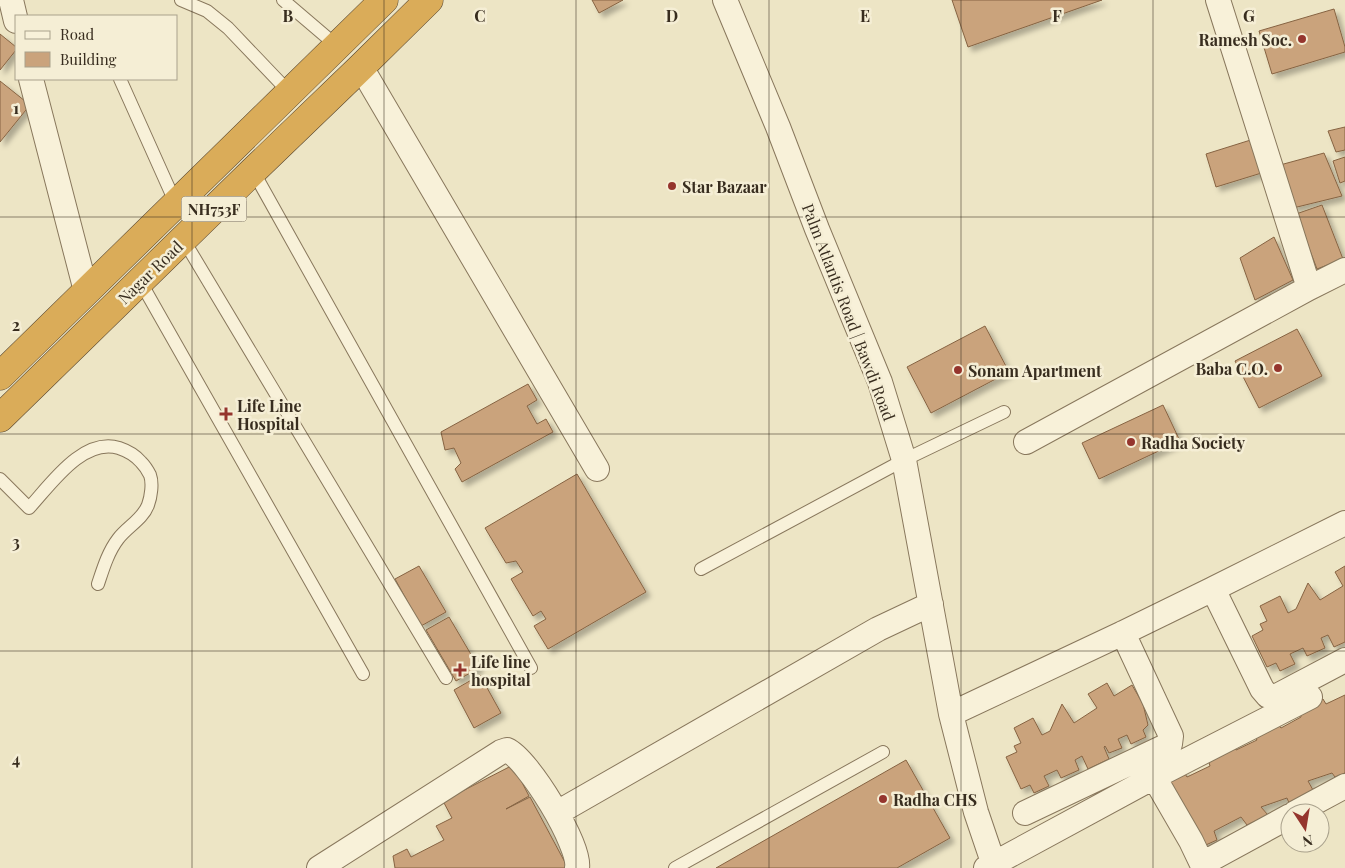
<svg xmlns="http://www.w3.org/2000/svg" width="1345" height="868" viewBox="0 0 1345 868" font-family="'Playfair Display',serif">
<defs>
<filter id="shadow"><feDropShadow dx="4.5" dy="4.5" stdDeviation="2.5" flood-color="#0004"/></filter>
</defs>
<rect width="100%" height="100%" fill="#ede5c5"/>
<path fill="#caa37c" stroke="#866342" filter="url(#shadow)" d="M592 0H623L599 13Z
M952 0H1102L968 47Z
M1334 9 1345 47V52L1272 74 1259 31Z
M0 34 16 47V50L0 70Z
M0 81 30 105 0 142Z
M1345 127V150L1336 152 1328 131Z
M1257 138 1268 171 1216 187 1206 154Z
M1324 153 1342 196 1293 208 1280 165Z
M1345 157V181L1340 183 1333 161Z
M1322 205 1343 259 1317 269 1296 214Z
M1274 237 1293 280 1255 300 1240 258Z
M985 326 1009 372 931 413 907 367Z
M1297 329 1322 376 1259 408 1235 361Z
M528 384 537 400 527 406 537 424 546 419 553 432 462 482 455 469 461 463 454 448 445 450 441 432Z
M1163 405 1180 441 1099 479 1082 443Z
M577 474 646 592 548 649 534 626 546 619 541 611 533 616 511 579 523 572 516 561 506 563 485 528Z
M419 566 446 612 421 626 395 579Z
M1345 566V642L1334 647 1328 635 1321 638 1325 648 1307 656 1303 648 1290 654 1295 664 1280 671 1276 663 1267 667 1252 636 1263 630 1260 624 1267 621 1260 606 1280 596 1288 613 1296 609 1308 583 1320 600 1343 586 1335 572Z
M449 617 479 668 456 681 426 630Z
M480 675 501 713 474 728 454 690Z
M1107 683 1114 696 1132 685 1143 704 1148 725 1143 730 1146 737 1131 744 1127 735 1118 739 1122 748 1109 753 1105 746 1104 747 1109 759 1088 769 1082 756 1075 760 1079 770 1061 778 1057 770 1044 776 1049 786 1034 793 1030 785 1021 789 1006 757 1017 752 1014 746 1021 743 1014 728 1033 718 1042 735 1050 731 1062 704 1074 723 1097 708 1088 694Z
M1345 695V773L1335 777 1332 773 1308 781 1313 790 1289 803 1287 798 1261 807 1268 815 1247 825 1241 817 1214 831 1217 840 1199 848 1163 779 1182 769 1187 777 1210 766 1208 759 1232 744 1236 750 1257 740 1253 733 1278 724 1281 728 1301 717 1300 711 1323 699 1326 704Z
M906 760 950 838 897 868H716Z
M513 765 529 796 506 809 530 797 568 868H395L393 856 407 849 411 857 444 840 436 826 452 818 443 801Z"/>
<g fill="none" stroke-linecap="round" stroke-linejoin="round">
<g stroke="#88775c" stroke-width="14">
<path id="lane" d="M181 0 207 11 228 28 289 92
M283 0 337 46
M120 79 176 204
M253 171 531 668
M183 239 446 678
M140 281 363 674
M0 479 29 508C51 484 83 437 119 448 128 451 135 455 141 462 144 465 148 471 150 475 153 483 151 497 148 505 143 519 127 527 118 539 108 552 103 569 98 584
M701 569 904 460 1004 412
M675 868 883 752"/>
</g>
<g stroke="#88775c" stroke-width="26">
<path id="street" d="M11 0 16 21
M725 0 778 127 817 229 880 382 904 460 951 714 976 812 995 868
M1218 0 1309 288
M361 67 597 469
M31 79 86 291
M1026 442 1309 288 1345 270
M1213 589 1345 523
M951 714 1123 633 1213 589 1262 689 1268 696 1275 697 1345 660
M1154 777 1191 841 1202 864 1290 816
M557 813 878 629 931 604
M1025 813 1170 744 1171 736 1123 633
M1295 813 1345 786
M319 868 501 752 507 750C528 759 581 846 577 868
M986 868 1154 777 1310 697"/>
</g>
<g stroke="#564530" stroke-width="29">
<path id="highway" d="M0 376 384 0
M0 418 253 171 361 67 429 0"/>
</g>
<use href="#lane" stroke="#f8f1d9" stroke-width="12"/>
<use href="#street" stroke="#f8f1d9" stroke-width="24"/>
<use href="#highway" stroke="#daac59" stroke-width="28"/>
</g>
<path fill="none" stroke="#382d1f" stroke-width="1" stroke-opacity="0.55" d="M192 0V868M384 0V868M576 0V868M769 0V868M961 0V868M1153 0V868M0 217H1345M0 434H1345M0 651H1345"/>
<g fill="#95352d" stroke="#f5eed5" stroke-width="2">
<circle cx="1302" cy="39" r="5"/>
<circle cx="672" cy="186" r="5"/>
<circle cx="1278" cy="368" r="5"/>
<circle cx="958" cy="370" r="5"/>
<path d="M223.5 406.5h5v5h5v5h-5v5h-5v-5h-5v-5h5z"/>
<circle cx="1131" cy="442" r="5"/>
<path d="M457.5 662.5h5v5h5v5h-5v5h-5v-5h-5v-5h5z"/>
<circle cx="883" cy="799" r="5"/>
</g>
<g text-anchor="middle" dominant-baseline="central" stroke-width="5" stroke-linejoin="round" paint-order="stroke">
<rect fill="#f5eed5" stroke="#716756" stroke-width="1" x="181.5" y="196.5" width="65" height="25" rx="4"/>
<g font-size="15" font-weight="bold" fill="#382d1f">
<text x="214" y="209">NH753F</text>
</g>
<g font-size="16" font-weight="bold" fill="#382d1f" stroke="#f5eed5" text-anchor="start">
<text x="1292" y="39" text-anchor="end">Ramesh Soc.</text>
<text x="682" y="186">Star Bazaar</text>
<text x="1268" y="368" text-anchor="end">Baba C.O.</text>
<text x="968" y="370">Sonam Apartment</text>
<text x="237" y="405">Life Line<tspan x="237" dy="18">Hospital</tspan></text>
<text x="1141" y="442">Radha Society</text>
<text x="471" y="661">Life line<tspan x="471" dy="18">hospital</tspan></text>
<text x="893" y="799">Radha CHS</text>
</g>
<g font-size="16" fill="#382d1f" stroke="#f5eed5">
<text transform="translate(150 272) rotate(-44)">Nagar Road</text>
<text transform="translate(849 312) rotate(69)">Palm Atlantis Road | Bawdi Road</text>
</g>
</g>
<g font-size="16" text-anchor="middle" font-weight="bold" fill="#382d1f" stroke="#f5eed5" stroke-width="5" stroke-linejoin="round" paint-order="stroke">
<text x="288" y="22">B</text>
<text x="480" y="22">C</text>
<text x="672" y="22">D</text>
<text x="865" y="22">E</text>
<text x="1057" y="22">F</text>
<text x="1249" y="22">G</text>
<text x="16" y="114">1</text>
<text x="16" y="331">2</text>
<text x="16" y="548">3</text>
<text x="16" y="765">4</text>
</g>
<rect x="15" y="15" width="162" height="65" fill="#f5eed5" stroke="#a9a18c"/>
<rect x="25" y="31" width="25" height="8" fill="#f8f1d9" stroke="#a9a18c"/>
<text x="60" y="40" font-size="15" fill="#382d1f">Road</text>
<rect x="25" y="52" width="25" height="15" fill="#caa37c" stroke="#a9a18c"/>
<text x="60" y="65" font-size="15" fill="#382d1f">Building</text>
<g transform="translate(1305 828) rotate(168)"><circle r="24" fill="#f5eed5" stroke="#a9a18c"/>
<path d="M0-4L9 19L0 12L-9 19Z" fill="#95352d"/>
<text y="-8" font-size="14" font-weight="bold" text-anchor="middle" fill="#382d1f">N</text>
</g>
</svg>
